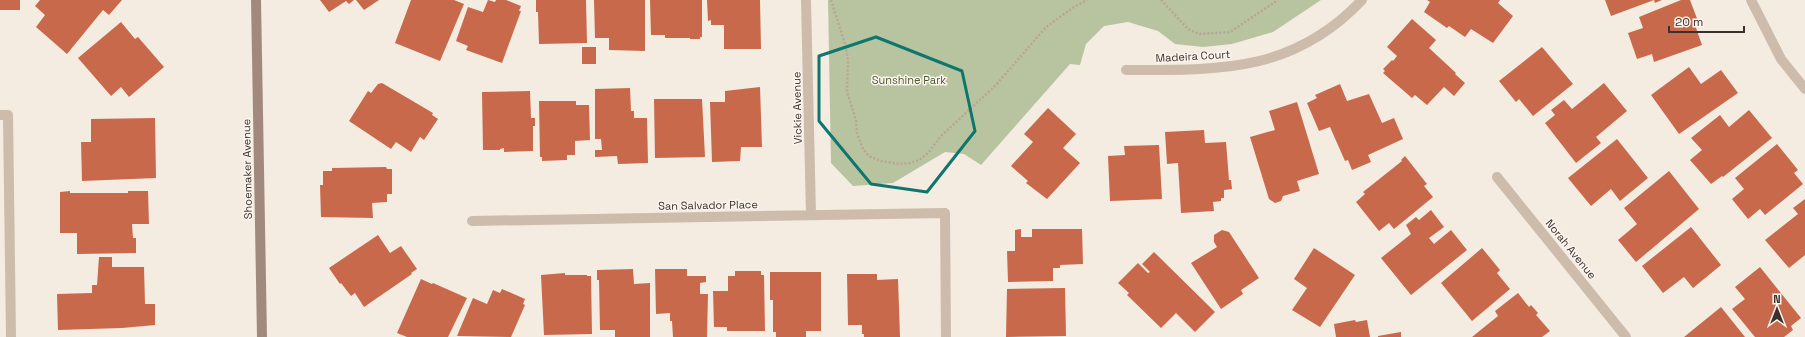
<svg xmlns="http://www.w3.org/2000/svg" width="1805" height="337" viewBox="0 0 1805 337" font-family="'Space Grotesk',sans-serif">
<rect width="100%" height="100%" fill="#f4ebe1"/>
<path fill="#b8c4a0" d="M828 0H1321L1273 32 1232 44 1203 47 1175 44 1158 31 1128 22 1104 26 1086 44 1080 65 1070 64 981 165 964 154 945 152 893 183 853 186 831 163Z"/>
<path fill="#c8694b" d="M0 0H20V10H0Z
M40 0H122L109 15 103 10 67 54 36 27 45 15 35 6Z
M320 0H354L349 4 346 1 329 12Z
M356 0H379L364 10Z
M411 0H454L464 4 440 61 395 43Z
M488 0 495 2 496 0H506L521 6 519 11H521L502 63 466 50 468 46 456 41 468 7 483 12Z
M536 0H586L587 43 539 44 538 12H536Z
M594 0H645V51L609 50V38H595Z
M650 0H702V37H700V39H690V38H665V35H651Z
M707 0H760L761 49H724V25H711V20L708 21Z
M1427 0H1500L1498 3 1513 16 1493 43 1471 29 1465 37 1449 26 1447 28 1424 12 1430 2Z
M1605 0H1662L1655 3 1654 0 1611 16Z
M1681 0H1690L1699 24 1695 25 1702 45 1654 62 1652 54 1637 59 1628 33 1643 28 1639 17Z
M1412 19 1436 40 1429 48 1456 73 1455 74 1465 83 1454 96 1444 87 1427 105 1415 95 1412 98 1383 73 1385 71 1383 69 1392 60 1393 61 1397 56 1387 47Z
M121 22 135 39 138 37 164 67 129 97 121 87 111 96 78 58Z
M582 47H596V64H582Z
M1542 47 1573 84 1533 116 1519 99 1516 102 1499 81Z
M1689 67 1701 84 1721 70 1738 93 1679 134 1651 95Z
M382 83 433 113 432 115 438 119 424 140 420 137 411 152 396 142 391 149 349 121 368 91 371 93 378 84Z
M1604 83 1627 111 1596 137 1601 143 1576 163 1545 123 1555 115 1551 110 1564 100 1572 109Z
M1340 84 1347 101 1369 94 1382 123 1394 118 1403 139 1368 155 1371 162 1352 170 1348 160 1345 161 1330 127 1319 131 1307 103 1317 98 1315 95Z
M760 87 762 147H741L740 161 712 162 710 102H725V91Z
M630 88 631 111H634V118H647L648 163 618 164 617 156 595 157V150H602L601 139H595V89Z
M530 91 531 118H535V126H533V151L504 152V148L500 149V150H483L482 92Z
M654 99H702L705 157 655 158Z
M539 101H576V105H589L590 140 575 141V155H567V160L542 161V157H540Z
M1297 102 1319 174 1297 181 1300 191 1283 196 1281 201 1275 203 1269 199 1250 137 1275 130 1269 111Z
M1048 108 1076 134 1063 148 1080 163 1047 199 1026 183 1028 181 1011 166 1033 142 1024 134Z
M1749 110 1772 138 1723 177 1722 176 1711 184 1690 160 1702 150 1691 138 1720 115 1729 127Z
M155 118 156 178 82 181 81 142H91V119Z
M1204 130 1205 143 1226 142 1229 180H1231L1232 189 1224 190V198H1221V201L1213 202 1214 211 1181 213 1178 163 1167 164 1165 132Z
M1617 139 1648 178 1620 201 1611 189 1591 206 1568 178Z
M1777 144 1798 170 1794 173 1803 184 1765 215 1760 209 1748 219 1732 199 1744 189 1735 178Z
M1159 145 1162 199 1110 201 1108 156 1125 155 1124 146Z
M1405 156 1427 184 1424 186 1433 197 1394 229 1389 223 1379 231 1356 202 1365 194 1363 192 1402 161 1401 160Z
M386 167 387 169H392V194H387V202L372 203 373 218 321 217 320 185H323V171H332V168Z
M1669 171 1699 209 1636 262 1618 240 1637 224 1624 208Z
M70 191V193H128V191H148L149 224H132L133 238H136V253L77 254V233H60V192Z
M1805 199V255L1789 268 1765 240 1798 214 1793 208Z
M1431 210 1444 227 1429 238 1434 244 1451 230 1467 250 1411 295 1381 258 1411 234 1406 225 1416 217 1419 220Z
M1691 227 1721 265 1693 288 1684 277 1663 293 1642 266Z
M1021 229V237H1032V229H1082L1083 264 1060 265V268H1053V281L1008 282 1007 251H1015V230Z
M1222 230 1229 232 1259 278 1241 290 1243 294 1221 309 1191 263 1217 247 1214 242V235Z
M378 235 390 253 401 246 417 269 411 273 412 274 364 307 355 293 351 296 341 283 340 284 329 268Z
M1314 248 1355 275 1320 327 1292 310 1307 288 1294 279Z
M1482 248 1500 270 1497 273 1510 289 1472 321 1441 283Z
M1154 252 1215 312 1195 332 1176 313 1161 328 1127 295 1129 293 1118 283 1138 263 1148 273 1150 272 1142 264Z
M99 257H112V267H144L145 304H155V325L122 328 58 330 57 294 92 293V285H97Z
M1760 267 1801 318 1791 326 1793 330 1784 337H1755L1732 309 1745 299 1735 287Z
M633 269 634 284 650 283V337H615V330H600L599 280H597V270Z
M655 269H687V276H706V282L700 283V294H708L707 337H673L672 321H670V313L656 314Z
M735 271H761V275H764L765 331H727V327H714L713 291H728V276H735Z
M770 272H821V331H806V337H776V332H773V300H770Z
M565 273V275H587V276H591L592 334 544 335 541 275Z
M847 274H877V280L898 279 900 337H864V334H862V325H848Z
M421 279 432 284 433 283 467 298 448 337H407L397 333Z
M1065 288 1066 336 1006 337 1007 289Z
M502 289 525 299 523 304 525 305 511 337 457 336 473 298 487 304 493 290 500 293Z
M1518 293 1529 307 1531 305 1538 313 1536 315 1550 331 1542 337H1472L1498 316 1495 311Z
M1721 307 1745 337H1684Z
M1355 320 1356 322 1367 320 1370 337H1336L1334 324Z
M1401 332V337H1378V336Z"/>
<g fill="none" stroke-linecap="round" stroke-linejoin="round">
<path stroke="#b9a596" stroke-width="2.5" stroke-dasharray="2 2" stroke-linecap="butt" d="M831 0 846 47 848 61 847 92 856 120 857 133 863 149 869 156 881 161 899 164 910 163 919 160 928 153 942 135 996 85 1046 27 1074 7 1087 0
M1161 0 1188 29 1199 34 1230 32 1278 0"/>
<path stroke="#cdbbac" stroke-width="10" d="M806 0 811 215
M1751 0 1781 59 1805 89
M1126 70C1219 70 1293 73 1362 0
M0 115H8L11 337
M1497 177 1626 337
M472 221 945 213 946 337"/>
<path stroke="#a18a7d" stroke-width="10" d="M256 0 262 337"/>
</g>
<path fill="none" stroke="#0f766e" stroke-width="3" stroke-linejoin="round" d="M876 37 962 71 975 131 927 192 871 184 819 121V56Z"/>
<g text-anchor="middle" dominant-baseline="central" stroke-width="3" stroke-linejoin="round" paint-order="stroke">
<g font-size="11" fill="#3b302b" stroke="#fbf5ee">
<text transform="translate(1193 56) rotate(-3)">Madeira Court</text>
<text transform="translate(797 108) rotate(-91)">Vickie Avenue</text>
<text transform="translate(247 169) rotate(-91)">Shoemaker Avenue</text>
<text transform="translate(708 205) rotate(-1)">San Salvador Place</text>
<text transform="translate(1571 249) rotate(51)">Norah Avenue</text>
</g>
<g font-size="11" fill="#4a5a2e" stroke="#fbf5ee">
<text x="909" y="80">Sunshine Park</text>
</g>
</g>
<g transform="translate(1777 309)" stroke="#fbf5ee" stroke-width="3" paint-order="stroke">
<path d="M0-3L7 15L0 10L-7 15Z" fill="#3b302b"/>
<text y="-6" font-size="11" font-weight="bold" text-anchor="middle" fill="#3b302b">N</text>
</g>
<path d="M1669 26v6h75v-6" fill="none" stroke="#3b302b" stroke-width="2"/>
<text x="1675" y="26" font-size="12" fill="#3b302b" stroke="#fbf5ee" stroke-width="3" paint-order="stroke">20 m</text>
</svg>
